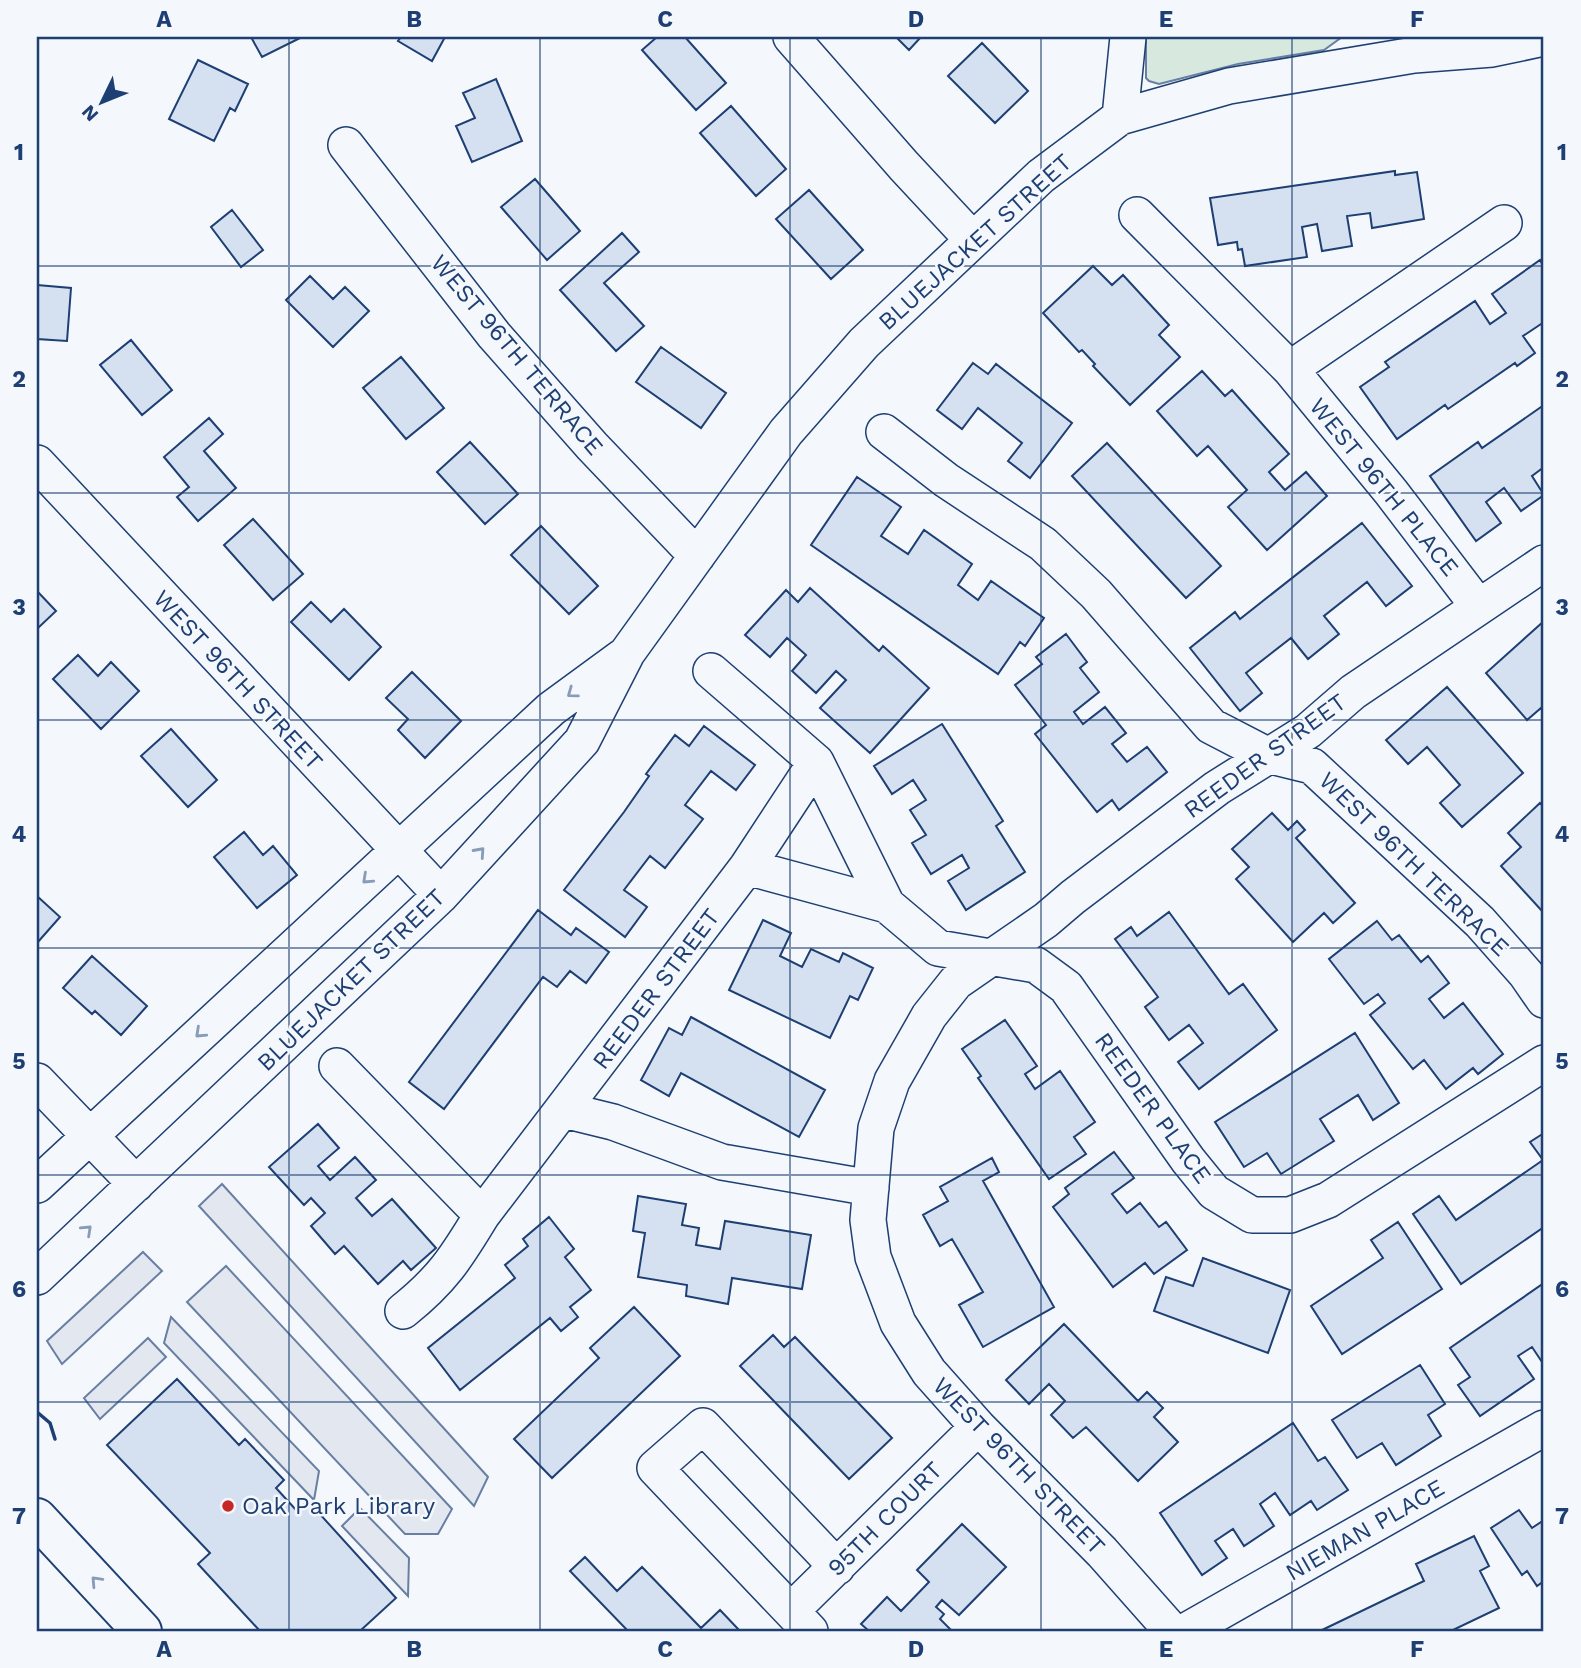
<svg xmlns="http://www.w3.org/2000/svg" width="1581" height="1668" viewBox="0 0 1581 1668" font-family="'Work Sans',sans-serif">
<rect width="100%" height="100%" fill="#f4f7fb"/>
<path fill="#d7e8df" stroke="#687fa3" stroke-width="2" d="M1146 37H1342L1324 50 1238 64 1159 84 1149 81 1146 78Z"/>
<path fill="#e3e8f0" stroke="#687fa3" stroke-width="2" d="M222 1184 488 1477 474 1506 199 1206Z
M143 1252 162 1271 62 1364 47 1341Z
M226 1266 452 1509 438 1534H405L187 1302Z
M171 1317 319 1471 314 1500 164 1343Z
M148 1338 166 1357 100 1419 84 1398Z
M360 1508 409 1558 408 1596 342 1526Z"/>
<path fill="#d5e0f0" stroke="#1d3f73" stroke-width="2" d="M251 37H302L262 57Z
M401 37H445L432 61 398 41Z
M657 37H685L726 83 696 110 642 50Z
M896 37H921L909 50Z
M982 43 1028 91 995 123 948 76Z
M198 60 248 84 235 111 230 108 214 141 169 119Z
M496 79 522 141 472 162 456 126 475 118 463 93Z
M731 106 786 169 756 196 700 133Z
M1395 171V175L1417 172 1424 219 1372 228 1370 213 1347 216 1352 246 1322 251 1317 224 1302 227 1307 257 1245 266 1242 249 1238 250 1237 242 1218 245 1210 198Z
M535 179 580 231 547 260 501 207Z
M809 190 863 250 831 279 776 219Z
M232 210 263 250 241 267 211 227Z
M622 233 639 252 604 283 644 326 616 351 560 290Z
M1540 260 1544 267V322L1523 336 1535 353 1517 366 1515 363 1448 409 1445 405 1397 439 1360 387 1389 367 1385 362 1475 301 1490 324 1506 313 1492 294Z
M1093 266 1112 285 1123 275 1169 325 1159 335 1180 357 1130 405 1093 366 1095 364 1082 350 1079 352 1043 313Z
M310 276 333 299 345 287 369 311 333 347 286 300Z
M37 285 71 288 67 341 37 339Z
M131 340 172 390 142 415 100 365Z
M661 347 726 393 701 428 636 382Z
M401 357 444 408 406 439 363 388Z
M973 363 988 374 996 364 1072 423 1030 478 1008 461 1022 443 978 408 962 429 937 410Z
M1202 371 1225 396 1232 390 1289 454 1269 472 1285 490 1306 472 1327 496 1267 550 1228 507 1247 490 1208 446 1197 456 1157 411Z
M1544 405V467L1532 476 1544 495 1521 511 1504 488 1486 502 1501 523 1476 541 1430 476 1478 442 1482 448Z
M209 418 223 434 204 451 236 488 198 521 177 497 189 487 164 457Z
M470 442 518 494 485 524 437 472Z
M1107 443 1221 566 1186 598 1072 476Z
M857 477 901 507 881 536 908 554 924 530 972 564 958 585 978 600 991 581 1044 618 1025 646 1020 642 998 674 811 545Z
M253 519 303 574 273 600 224 545Z
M1362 523 1412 586 1386 606 1367 582 1324 616 1339 634 1308 659 1291 638 1246 673 1262 693 1240 711 1190 648 1235 612 1240 619Z
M541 526 598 586 569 614 511 555Z
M810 588 879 651 883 646 929 688 870 753 820 708 846 680 836 671 816 693 792 671 806 655 787 638 770 657 745 635 786 590 798 602Z
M37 591 56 611 37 629Z
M311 602 331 622 344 609 381 647 349 680 291 622Z
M1544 621V712L1541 708 1527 720 1486 673Z
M1066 634 1087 662 1080 668 1099 692 1074 712 1083 724 1105 707 1126 733 1112 744 1127 762 1147 747 1167 772 1119 810 1112 800 1097 812 1035 734 1046 725 1015 685 1042 664 1036 657Z
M78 655 98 676 111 662 139 691 101 729 53 679Z
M412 672 461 721 425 758 398 730 408 719 386 698Z
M1447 687 1523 773 1462 827 1440 803 1460 785 1427 747 1408 764 1386 740Z
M942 724 1003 821 996 826 1025 872 966 910 948 881 969 868 962 855 931 874 912 843 926 835 910 810 926 800 913 780 892 794 874 766Z
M704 726 755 765 736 790 711 771 685 805 703 819 665 868 650 856 624 890 647 907 625 937 564 890 624 812 649 776 646 774 675 735 689 746Z
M171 729 217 780 188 807 141 756Z
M1540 803 1544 807V909L1542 911 1501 866 1521 847 1508 833Z
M1272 813 1288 830 1297 821 1305 830 1296 838 1355 903 1333 923 1324 913 1293 942 1236 879 1249 867 1232 849Z
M244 832 263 855 273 846 297 875 257 908 214 857Z
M37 896 60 917 37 943Z
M538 910 571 935 576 928 609 952 586 983 570 971 557 987 543 977 444 1109 409 1082Z
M1169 912 1229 994 1243 984 1277 1030 1199 1089 1178 1062 1203 1043 1189 1025 1169 1040 1145 1007 1158 997 1115 939 1131 927 1137 936Z
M763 920 791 933 780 956 802 967 811 949 839 962 843 953 873 968 858 1000 850 996 830 1038 729 990Z
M1377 921 1392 940 1399 935 1421 962 1428 956 1449 983 1429 999 1444 1018 1463 1003 1503 1054 1478 1074 1473 1068 1446 1089 1424 1060 1413 1069 1370 1015 1385 1003 1378 994 1364 1004 1329 959Z
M92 956 147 1006 121 1035 95 1011 92 1014 63 988Z
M691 1017 825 1090 799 1137 681 1073 669 1096 641 1080 669 1028 682 1035Z
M1005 1020 1037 1066 1025 1074 1035 1089 1060 1071 1095 1122 1074 1137 1086 1154 1049 1179 978 1078 981 1076 962 1049Z
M1355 1033 1399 1103 1373 1120 1358 1095 1320 1119 1334 1141 1281 1174 1267 1153 1244 1167 1215 1122Z
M318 1124 339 1148 318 1166 330 1180 355 1157 376 1180 356 1198 372 1216 392 1199 436 1248 411 1270 403 1261 378 1284 344 1246 335 1254 311 1226 325 1213 311 1198 304 1205 269 1167Z
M1544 1133V1227L1461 1284 1413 1214 1439 1196 1456 1220 1543 1160 1530 1142Z
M1114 1152 1134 1178 1112 1194 1127 1213 1140 1203 1159 1227 1166 1222 1187 1250 1154 1274 1145 1263 1113 1287 1053 1207 1069 1194 1065 1188Z
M992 1158 999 1172 983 1181 1054 1307 983 1347 959 1305 983 1292 952 1239 940 1246 923 1215 948 1201 940 1187Z
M638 1196 686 1204 682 1225 699 1228 696 1245 720 1249 725 1221 811 1235 802 1289 732 1278 728 1304 686 1296 687 1285 638 1277 645 1233 633 1231Z
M549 1217 574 1249 565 1257 591 1290 570 1307 578 1317 561 1331 550 1318 460 1390 428 1348 515 1278 505 1265 528 1246 523 1239Z
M1398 1222 1442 1289 1342 1354 1311 1306 1383 1258 1371 1240Z
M1203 1258 1290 1290 1268 1353 1154 1311 1166 1277 1193 1286Z
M1544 1283V1365L1532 1347 1518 1356 1534 1379 1480 1416 1458 1385 1470 1377 1450 1348Z
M634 1307 680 1356 552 1478 514 1439 599 1358 590 1348Z
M1064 1324 1138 1401 1147 1392 1163 1408 1154 1417 1178 1442 1138 1481 1086 1427 1073 1438 1051 1415 1065 1401 1049 1384 1029 1404 1006 1380Z
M773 1335 784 1347 795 1337 892 1438 849 1479 740 1366Z
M1420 1365 1445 1404 1428 1415 1441 1436 1396 1465 1382 1443 1357 1458 1332 1420Z
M177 1379 239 1445 245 1439 284 1480 276 1488 297 1511 308 1501 396 1598 360 1631H260L198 1564 210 1553 107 1445Z
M1293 1423 1318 1461 1325 1457 1348 1490 1317 1510 1311 1501 1290 1515 1275 1493 1260 1504 1274 1526 1244 1546 1233 1529 1215 1541 1227 1558 1202 1575 1160 1513Z
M1519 1510 1532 1528 1544 1520V1581L1537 1586 1527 1571 1522 1575 1491 1528Z
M962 1524 1006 1567 959 1615 942 1600 936 1607 944 1614 940 1619 952 1631H869L861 1624 887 1597 901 1611 929 1582 917 1570Z
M1474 1536 1489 1566 1480 1571 1499 1608 1451 1631H1320L1424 1581 1416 1564Z
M585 1557 617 1591 642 1567 701 1628 720 1610 740 1631H628L570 1571Z"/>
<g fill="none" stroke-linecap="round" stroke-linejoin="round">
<g stroke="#1d3f73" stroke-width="38">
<path id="minor" d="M791 37 904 166 972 239
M1120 117 1128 37
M346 145 494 335 592 446 697 556
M1137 215 1290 369 1391 492 1478 606
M1290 369 1504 223
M884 432 946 480 1043 544 1096 594 1211 726 1267 755 1312 766 1480 922 1526 974 1544 1000
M37 463 441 895
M711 671 816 762
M747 867 887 905
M337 1066 482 1215
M37 1081 136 1184
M564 1110 613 1122 722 1162 871 1188
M37 1185 551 709 622 657
M37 1277 441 895 582 741 627 653 786 432 864 343 1041 176 1120 117 1229 86 1414 55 1492 49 1544 38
M403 1311C442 1280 456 1258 482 1215L747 867 816 762 887 905 938 948 1036 965 1066 987 1188 1160 1214 1192 1252 1215H1290L1328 1200 1544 1063
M791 1611 978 1427
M810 1631 655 1468 703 1426 837 1567
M1172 1631 1102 1552 978 1427 929 1372 898 1323 873 1257 868 1220 876 1128 892 1081 929 1016 956 982 1046 920 1073 897 1217 788 1308 731 1353 692 1544 563
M1186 1631 1544 1428"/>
</g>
<g stroke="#1d3f73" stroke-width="42">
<path id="major" d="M37 1518 142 1631"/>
</g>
<use href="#minor" stroke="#f4f7fb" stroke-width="35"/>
<use href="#major" stroke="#f4f7fb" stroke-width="38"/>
<path stroke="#1d3f73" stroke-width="3.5" d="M37 1412 50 1423 55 1439"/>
</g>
<defs><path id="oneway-chevron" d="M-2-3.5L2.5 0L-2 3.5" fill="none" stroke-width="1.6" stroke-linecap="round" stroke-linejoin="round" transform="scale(1.75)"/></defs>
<g stroke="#889bb7">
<use href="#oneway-chevron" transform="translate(572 693) rotate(144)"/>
<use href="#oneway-chevron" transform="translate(480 852) rotate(-48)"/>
<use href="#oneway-chevron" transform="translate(367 879) rotate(137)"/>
<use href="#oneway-chevron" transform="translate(200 1033) rotate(137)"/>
<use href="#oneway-chevron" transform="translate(87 1230) rotate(-43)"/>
<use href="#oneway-chevron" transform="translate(96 1581) rotate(-133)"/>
</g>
<path fill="none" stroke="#1d3f73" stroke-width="2" stroke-opacity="0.55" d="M289 37V1631M540 37V1631M790 37V1631M1041 37V1631M1292 37V1631M37 266H1544M37 493H1544M37 720H1544M37 948H1544M37 1175H1544M37 1402H1544"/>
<circle fill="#c62828" stroke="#f4f7fb" stroke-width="2.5" cx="228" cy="1506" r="7"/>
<g text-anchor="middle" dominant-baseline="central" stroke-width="5" stroke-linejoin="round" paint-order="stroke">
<g font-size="24" fill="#1d3f73" stroke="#f4f7fb">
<text transform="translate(975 242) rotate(-42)">BLUEJACKET STREET</text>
<text transform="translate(517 355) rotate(50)">WEST 96TH TERRACE</text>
<text transform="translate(1384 487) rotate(51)">WEST 96TH PLACE</text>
<text transform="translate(238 680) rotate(47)">WEST 96TH STREET</text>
<text transform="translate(1265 756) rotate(-36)">REEDER STREET</text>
<text transform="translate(1414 864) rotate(44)">WEST 96TH TERRACE</text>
<text transform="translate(351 980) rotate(-44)">BLUEJACKET STREET</text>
<text transform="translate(656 989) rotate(-53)">REEDER STREET</text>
<text transform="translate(1153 1108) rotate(54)">REEDER PLACE</text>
<text transform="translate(1019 1466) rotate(46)">WEST 96TH STREET</text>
<text transform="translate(885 1519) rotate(-45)">95TH COURT</text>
<text transform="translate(1365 1530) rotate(-30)">NIEMAN PLACE</text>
</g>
<g font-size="24" fill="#1d3f73" stroke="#f4f7fb" text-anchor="start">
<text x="242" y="1506">Oak Park Library</text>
</g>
</g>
<rect width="1581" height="1668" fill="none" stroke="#f4f7fb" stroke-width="77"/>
<g transform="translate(102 102) rotate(227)" stroke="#f4f7fb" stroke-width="5" paint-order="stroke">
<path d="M0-5L12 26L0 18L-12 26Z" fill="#1d3f73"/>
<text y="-10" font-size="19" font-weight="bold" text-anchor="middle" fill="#1d3f73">N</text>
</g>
<rect x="38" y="38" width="1504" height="1592" fill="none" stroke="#1d3f73" stroke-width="2.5"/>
<g font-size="23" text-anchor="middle" font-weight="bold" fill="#1d3f73">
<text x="164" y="27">A</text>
<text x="414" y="27">B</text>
<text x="665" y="27">C</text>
<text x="916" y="27">D</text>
<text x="1166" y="27">E</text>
<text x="1417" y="27">F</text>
<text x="19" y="160">1</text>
<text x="1562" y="160">1</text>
<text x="19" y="387">2</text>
<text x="1562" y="387">2</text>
<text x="19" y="615">3</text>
<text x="1562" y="615">3</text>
<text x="19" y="842">4</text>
<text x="1562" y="842">4</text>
<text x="19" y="1069">5</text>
<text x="1562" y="1069">5</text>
<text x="19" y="1297">6</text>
<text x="1562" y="1297">6</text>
<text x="19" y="1524">7</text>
<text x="1562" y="1524">7</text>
<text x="164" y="1657">A</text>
<text x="414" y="1657">B</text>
<text x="665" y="1657">C</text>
<text x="916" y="1657">D</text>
<text x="1166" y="1657">E</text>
<text x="1417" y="1657">F</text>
</g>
</svg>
